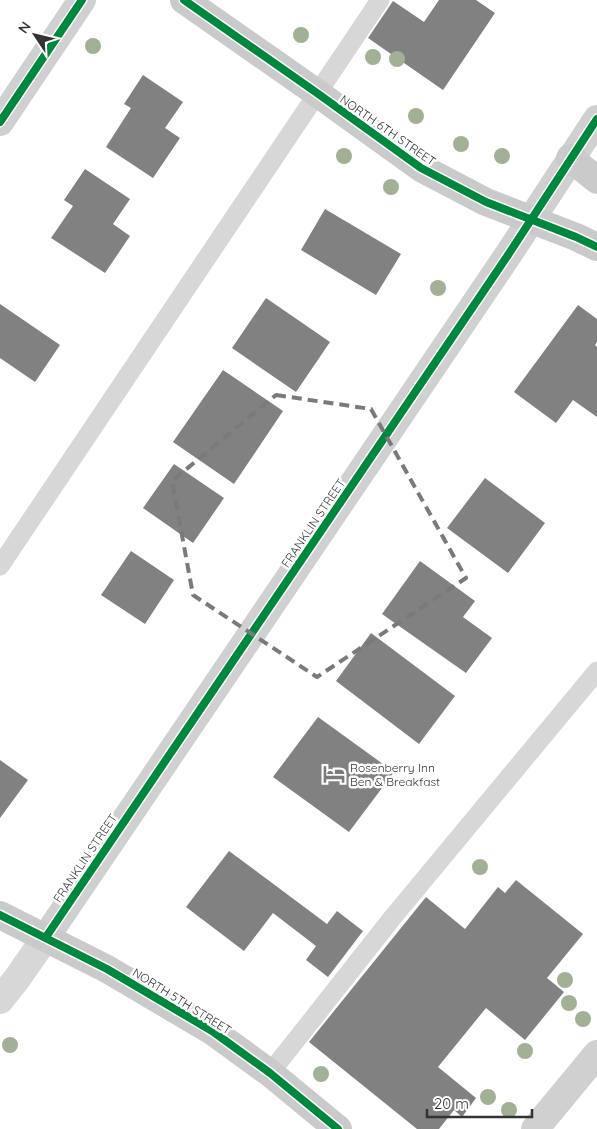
<svg xmlns="http://www.w3.org/2000/svg" width="597" height="1129" viewBox="0 0 597 1129" font-family="Quicksand,sans-serif">
<rect width="100%" height="100%" fill="#fff"/>
<path fill="#818181" d="M439 0H476L495 13 443 90 368 38 393 1 424 22Z
M143 75 183 102 165 128 180 138 153 178 106 147 131 108 124 104Z
M85 169 130 199 113 224 130 236 105 273 51 238 73 206 64 200Z
M325 209 401 254 376 295 301 250Z
M266 298 330 342 296 392 232 348Z
M0 304 60 345 35 382 0 358Z
M578 305 597 319V342L595 345 597 347V417L573 400 556 423 514 392Z
M223 370 283 411 234 484 173 442Z
M174 464 224 498 193 543 143 508Z
M485 478 545 523 508 573 447 528Z
M131 551 174 580 145 624 101 595Z
M420 561 475 601 463 617 492 638 466 673 382 614Z
M371 633 455 696 419 744 336 681Z
M318 717 394 772 349 832 273 777Z
M0 760 28 780 0 818Z
M229 851 327 924 337 911 363 931 328 977 306 960 316 946 273 913 244 951 186 907Z
M516 880 583 934 547 978 564 992 525 1040 486 1008 438 1067 476 1098 462 1117 454 1110 439 1129H417L309 1042 426 897 465 929 498 887 505 893Z"/>
<g fill="none" stroke-linecap="round" stroke-linejoin="round">
<path stroke="#d7d7d7" stroke-width="19" d="M0 566 380 0
M270 1073 393 917 597 671"/>
<path stroke="#d7d7d7" stroke-width="28" d="M0 1000 16 980 46 937"/>
<path stroke="#d0d0d0" stroke-width="28" d="M0 122 82 0
M46 937 508 255 597 119
M535 1129 597 1054"/>
<path stroke="#cacaca" stroke-width="28" d="M184 0 317 93 421 168 486 202 576 237 597 247
M570 158 597 180
M0 915 107 969 212 1031 270 1073 338 1129"/>
<g stroke="#fff" stroke-width="11">
<path id="cycleway" d="M184 0 317 93 421 168 486 202 576 237 597 247
M0 122 82 0
M0 915 107 969 212 1031 270 1073 338 1129
M46 937 508 255 597 119"/>
</g>
<use href="#cycleway" stroke="#00873e" stroke-width="8"/>
</g>
<g fill="#a2b095">
<circle cx="301" cy="35" r="8"/>
<circle cx="93" cy="46" r="8"/>
<circle cx="373" cy="57" r="8"/>
<circle cx="397" cy="59" r="8"/>
<circle cx="416" cy="116" r="8"/>
<circle cx="461" cy="144" r="8"/>
<circle cx="344" cy="156" r="8"/>
<circle cx="502" cy="156" r="8"/>
<circle cx="391" cy="187" r="8"/>
<circle cx="438" cy="288" r="8"/>
<circle cx="480" cy="867" r="8"/>
<circle cx="565" cy="980" r="8"/>
<circle cx="569" cy="1003" r="8"/>
<circle cx="583" cy="1019" r="8"/>
<circle cx="10" cy="1045" r="8"/>
<circle cx="525" cy="1051" r="8"/>
<circle cx="321" cy="1074" r="8"/>
<circle cx="488" cy="1097" r="8"/>
<circle cx="509" cy="1110" r="8"/>
</g>
<path fill="none" stroke="#7a7a7a" stroke-width="4" stroke-dasharray="10 6" stroke-linejoin="round" d="M276 395 371 409 466 578 317 677 193 595 172 481Z"/>
<defs>
<g id="hotel-bare" transform="scale(1.725)"><path d="M-6-4.5h1.5V1H6V5H4.5V3h-9V5H-6ZM-4 0a1.8 1.8 0 1 1 3.6 0ZM.5 0V-2.5h3Q6-2.5 6 0Z" fill="#7a7a7a" stroke="#fff" stroke-width="2.5" paint-order="stroke"/></g>
</defs>
<g fill-rule="evenodd">
<use href="#hotel-bare" x="334" y="774"/>
</g>
<g text-anchor="middle" dominant-baseline="central" stroke-width="5" stroke-linejoin="round" paint-order="stroke">
<g font-size="12" fill="#333" stroke="#fff">
<text transform="translate(388 130) rotate(35)">NORTH 6TH STREET</text>
<text transform="translate(313 523) rotate(-56)">FRANKLIN STREET</text>
<text transform="translate(85 858) rotate(-56)">FRANKLIN STREET</text>
<text transform="translate(182 1001) rotate(32)">NORTH 5TH STREET</text>
</g>
<g font-size="12" fill="#333" stroke="#fff" text-anchor="start">
<text x="350" y="767">Rosenberry Inn<tspan x="350" dy="14">Ben &amp; Breakfast</tspan></text>
</g>
</g>
<g transform="translate(35 35) rotate(305)" stroke="#ffffff" stroke-width="4" paint-order="stroke">
<path d="M0-4L9 19L0 12L-9 19Z" fill="#333333"/>
<text y="-8" font-size="14" font-weight="bold" text-anchor="middle" fill="#333333">N</text>
</g>
<path d="M427 1109v8h105v-8" fill="none" stroke="#333333" stroke-width="2.5"/>
<text x="434" y="1109" font-size="15" fill="#333333" stroke="#ffffff" stroke-width="4" paint-order="stroke">20 m</text>
</svg>
